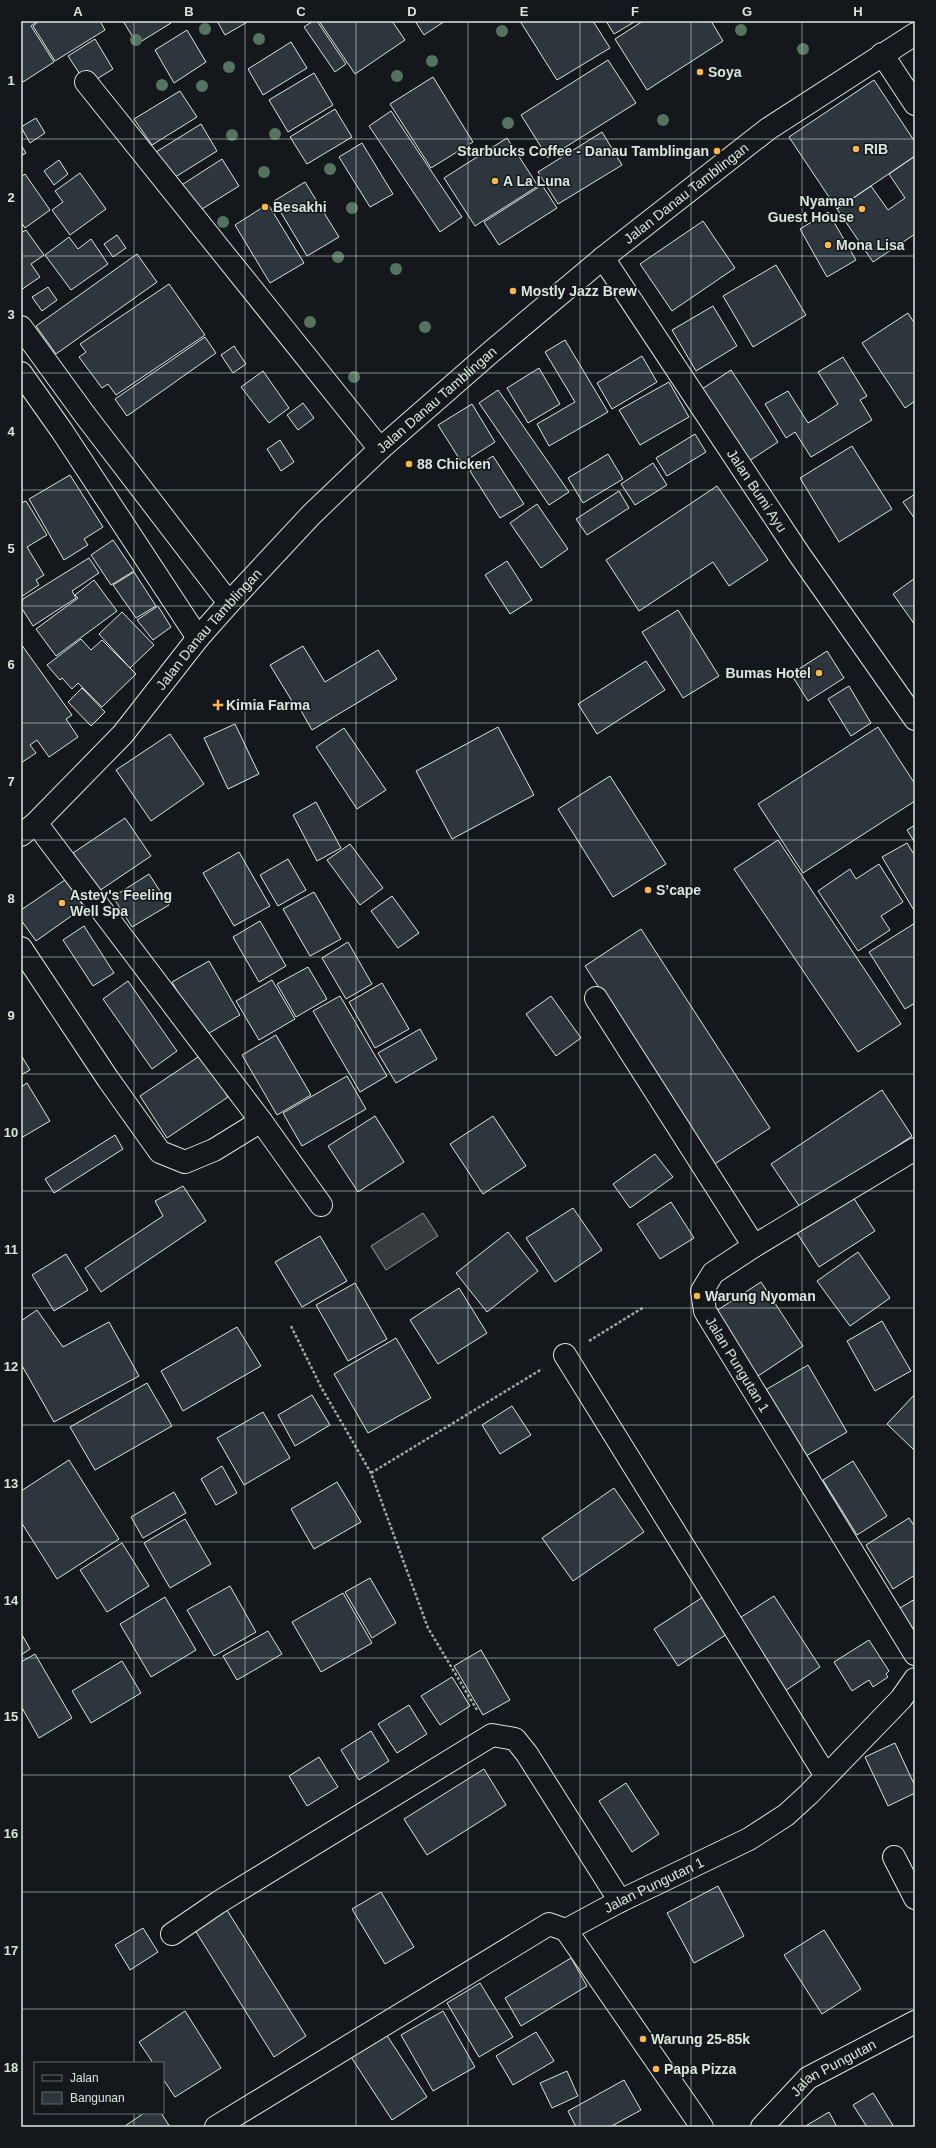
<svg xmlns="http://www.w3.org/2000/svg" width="936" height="2148" viewBox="0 0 936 2148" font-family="Helvetica,sans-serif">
<rect width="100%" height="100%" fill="#14181c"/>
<path fill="#363b3e" stroke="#939e99" d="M423 1213 438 1236 386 1270 371 1246Z"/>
<path fill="#2c363c" stroke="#d8e6dc" d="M21 21H37L31 26 54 62 23 82 21 79Z
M39 21H100L105 30 55 61 33 26Z
M123 21H170L171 23 137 44Z
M217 21H249L225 35Z
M313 21H317L346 64 335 72 304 27Z
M319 21H392L405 40 355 74Z
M415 21H445L424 35Z
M520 21H593L610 48 557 80Z
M606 21H636L614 34Z
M643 21H711L723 41 647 90 615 39Z
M187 30 206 62 174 83 155 50Z
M95 39 113 69 87 85 68 56Z
M291 42 307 68 263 95 248 69Z
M608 60 636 103 548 158 521 115Z
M314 73 333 105 288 132 269 100Z
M433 77 473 142 431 168 390 104Z
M874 80 915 142V156L837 209 789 137Z
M180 91 197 117 152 145 134 119Z
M335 109 352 137 307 164 290 137Z
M391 111 462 217 440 232 369 126Z
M36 118 45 133 30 143 21 127Z
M201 124 217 151 172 179 156 152Z
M602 132 622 165 558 204 538 172Z
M507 138 538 186 475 226 444 178Z
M362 143 393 194 370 207 339 157Z
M21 145 26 153 21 156Z
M915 156V234L873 262 837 209 871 186 888 210 905 198 889 174Z
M222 159 239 186 194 214 177 188Z
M59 160 68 174 54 185 44 171Z
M80 173 106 209 70 235 52 210 63 202 55 191Z
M25 174 50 210 25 228 21 222V177Z
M305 182 339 237 307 256 274 201Z
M542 185 557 208 499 245 484 222Z
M268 204 304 263 270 283 235 225Z
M828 212 856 260 827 277 800 229Z
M703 221 735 268 672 311 640 264Z
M26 230 44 255 31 264 40 277 21 290V233Z
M117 235 126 248 113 257 104 244Z
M69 237 78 249 91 239 108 264 71 290 45 255Z
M137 254 157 282 56 354 36 326Z
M776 265 806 315 753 347 723 296Z
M169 284 205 335 116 395 108 384 102 388 79 357 86 352 80 344Z
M48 287 57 300 42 311 32 297Z
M713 306 737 346 696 371 672 330Z
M908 313 915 324V401L905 408 862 343Z
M205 337 216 353 127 416 115 399Z
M565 340 608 412 549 446 537 424 575 402 545 352Z
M234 346 246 364 233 373 221 355Z
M642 356 657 382 612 409 597 383Z
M843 357 867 396 860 400 872 420 811 457 795 432 786 438 765 404 788 391 808 423 818 417 838 404 818 372Z
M539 368 560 404 528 423 507 388Z
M731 370 778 442 749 461 702 389Z
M263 371 289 408 269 423 241 387Z
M669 382 689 417 640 445 619 410Z
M498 390 569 492 549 505 479 403Z
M303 403 314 418 298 430 287 415Z
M472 404 495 442 462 463 438 425Z
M695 434 706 452 667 476 656 458Z
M280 440 294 462 281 471 267 449Z
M852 446 892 509 839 542 800 478Z
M608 454 623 479 583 503 568 478Z
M493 456 524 504 500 518 470 471Z
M653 463 667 485 635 505 621 484Z
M70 475 103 527 84 539 88 545 64 560 29 499Z
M717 486 768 560 729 586 713 562 639 611 606 560Z
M619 491 629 508 587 535 576 519Z
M915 494V519L903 502Z
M26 501 47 535 27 547 44 575 36 580 39 585 21 597V503Z
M537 504 568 549 541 568 510 523Z
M113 540 134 571 111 585 91 555Z
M89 558 99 573 72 591 76 598 33 626 21 607 23 599Z
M507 561 532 600 510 614 485 575Z
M134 572 156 606 136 618 113 585Z
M915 578V625L893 594Z
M94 580 117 611 56 656 36 629 78 598 75 595Z
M158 606 171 627 153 640 137 620Z
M678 610 719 676 683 698 642 632Z
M122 612 154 645 130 668 99 634Z
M81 639 91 650 102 640 136 674 102 707 78 683 72 689 62 678 60 680 47 665Z
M21 644 72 715 66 719 78 737 49 757 37 740 30 745 36 753 21 763Z
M303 646 325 682 378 650 397 679 312 730 300 709 298 711 270 665Z
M827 651 844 678 808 701 791 674Z
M646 661 665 690 597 734 578 704Z
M849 686 871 723 851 736 828 699Z
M82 688 105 712 91 726 68 702Z
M235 724 259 774 228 789 204 738Z
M498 727 534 795 452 839 416 771Z
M878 727 915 784V801L803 873 758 804Z
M344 728 386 790 357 809 316 747Z
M170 734 204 784 151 821 116 770Z
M610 776 666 864 613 897 558 809Z
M316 802 341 848 317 861 293 815Z
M125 818 151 856 99 891 73 853Z
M915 825V843L907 830Z
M778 840 901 1024 858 1052 734 869Z
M907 843 915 856V912L882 857Z
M350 844 383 888 360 905 327 860Z
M239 852 270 906 234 926 203 873Z
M288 859 306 890 278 906 260 875Z
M879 864 903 902 881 916 890 930 858 951 818 891 850 869 856 879Z
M149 874 169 905 132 927 113 897Z
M65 880 84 907 36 941 21 920V910Z
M314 892 341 939 310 956 283 909Z
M392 896 419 933 398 948 371 911Z
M260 921 286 966 259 982 233 937Z
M915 923V1003L905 1009 869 952Z
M84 926 114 973 93 986 63 940Z
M641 929 770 1128 713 1165 585 966Z
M348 942 372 984 346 999 322 958Z
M209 961 240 1015 204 1036 172 982Z
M308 967 327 999 296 1017 277 984Z
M272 980 295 1019 259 1040 236 1001Z
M128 981 177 1051 152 1069 103 999Z
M382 983 409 1029 375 1048 349 1002Z
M340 996 387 1076 360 1092 313 1011Z
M551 996 581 1038 556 1056 526 1014Z
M420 1029 437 1059 396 1083 378 1053Z
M276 1035 311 1095 277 1115 242 1055Z
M21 1055 30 1070 21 1075Z
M201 1055 228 1097 167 1138 140 1096Z
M347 1076 366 1109 302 1146 283 1113Z
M27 1083 50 1121 21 1138V1087Z
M882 1090 912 1136 802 1210 771 1164Z
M375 1116 404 1162 358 1192 328 1146Z
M493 1116 526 1166 483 1194 450 1144Z
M115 1135 123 1149 54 1193 45 1179Z
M655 1154 673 1177 630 1208 613 1184Z
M183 1186 206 1221 101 1292 85 1268 163 1216 155 1201Z
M849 1191 875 1231 819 1267 793 1227Z
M671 1202 694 1238 660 1259 637 1224Z
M573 1208 602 1250 555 1282 526 1238Z
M508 1232 538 1271 487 1312 456 1273Z
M320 1236 347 1281 302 1307 275 1262Z
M858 1252 890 1298 850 1326 817 1281Z
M66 1254 88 1290 54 1311 32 1275Z
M761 1282 803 1346 755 1378 713 1313Z
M355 1283 387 1339 348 1361 316 1305Z
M459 1288 487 1333 438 1364 410 1320Z
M37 1310 63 1347 109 1322 139 1376 54 1422 21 1364V1321Z
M882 1321 911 1371 875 1391 847 1341Z
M237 1327 261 1366 183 1411 161 1371Z
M396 1338 431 1398 368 1433 334 1374Z
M808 1365 847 1432 801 1459 762 1392Z
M147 1383 172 1426 95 1470 70 1427Z
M915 1394V1451L887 1424Z
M312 1395 330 1425 295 1446 278 1415Z
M512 1406 531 1435 500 1454 482 1425Z
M263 1412 290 1458 244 1485 217 1438Z
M69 1460 119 1539 57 1579 21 1522V1491Z
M853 1461 887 1516 857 1535 823 1480Z
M222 1466 237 1493 216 1505 201 1479Z
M337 1482 361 1522 314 1549 291 1509Z
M614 1488 644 1532 573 1581 542 1538Z
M174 1492 186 1513 143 1538 131 1517Z
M909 1518 915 1527V1575L893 1589 866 1545Z
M185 1519 211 1564 170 1588 144 1543Z
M122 1543 149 1586 107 1612 80 1570Z
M370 1578 396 1623 372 1638 345 1592Z
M230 1586 256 1632 214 1656 187 1610Z
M343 1593 372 1643 321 1672 292 1622Z
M774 1596 820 1667 785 1691 738 1619Z
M165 1597 196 1650 151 1677 120 1624Z
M703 1597 727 1634 678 1666 654 1629Z
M915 1599V1635L900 1608Z
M268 1631 282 1654 237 1680 223 1656Z
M21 1633 30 1649 21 1655Z
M869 1640 889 1671 886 1674 888 1677 873 1687 869 1680 852 1691 834 1662Z
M481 1650 510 1700 483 1715 454 1666Z
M35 1654 72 1718 39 1738 21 1706V1662Z
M122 1661 141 1693 91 1723 72 1691Z
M452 1677 470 1706 440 1725 421 1696Z
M409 1705 427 1734 397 1753 378 1724Z
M371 1731 389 1761 359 1780 341 1750Z
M895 1743 915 1786V1793L888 1806 865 1757Z
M319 1757 338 1787 307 1806 289 1776Z
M484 1769 506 1805 427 1855 404 1819Z
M626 1783 659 1834 632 1852 599 1801Z
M718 1886 744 1936 694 1963 667 1913Z
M381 1892 414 1947 385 1964 352 1909Z
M225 1907 306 2036 274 2057 193 1927Z
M143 1928 158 1952 130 1970 115 1945Z
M824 1930 861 1989 822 2014 784 1955Z
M571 1958 587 1986 521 2026 505 1998Z
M480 1983 513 2037 479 2057 447 2003Z
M185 2011 221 2068 175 2097 163 2079V2063H153L139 2042Z
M443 2011 475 2067 433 2091 401 2035Z
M536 2032 554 2061 513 2085 496 2056Z
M386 2034 427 2097 392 2120 351 2057Z
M567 2071 578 2096 552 2108 540 2083Z
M624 2080 641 2110 610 2127H576L568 2111Z
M873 2093 894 2127H867L853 2105Z
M829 2112 837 2127H804Z
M144 2113H161L170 2127H126L125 2126Z"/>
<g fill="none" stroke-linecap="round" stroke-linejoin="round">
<g stroke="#d8e6dc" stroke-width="24">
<g id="minor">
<path d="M882 54 915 104"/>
<path d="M86 82 380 449"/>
<path id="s1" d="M603 258 799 554 915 719"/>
<path d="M21 327 85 415 229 603"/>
<path d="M21 373 62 431 198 638"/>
<path d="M36 823 261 1121 321 1205"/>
<path id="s2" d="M21 835 36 823 123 734 198 638 229 603 311 515 380 449 491 352 603 258 768 129 915 34"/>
<path d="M21 948 108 1079 160 1152 185 1162 214 1150 261 1121"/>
<path d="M596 998 754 1246"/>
<path id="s3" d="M915 1149 754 1246 713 1273 702 1291 705 1311 915 1654"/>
<path d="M565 1355 826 1776"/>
<path d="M894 1857 915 1898"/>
<path d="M172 1934 219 1902 492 1735 515 1739 527 1754 620 1901"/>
<path d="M216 2127 549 1924 566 1930"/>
<path id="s4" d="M702 2127 566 1930 620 1901 749 1839 786 1815 809 1794 901 1699 915 1679"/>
<path id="s5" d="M762 2127 808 2078 915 2022"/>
</g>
</g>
<path stroke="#9da8a2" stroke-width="2.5" stroke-dasharray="3 2" stroke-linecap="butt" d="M291 1326 321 1387 371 1473 428 1628 477 1710
M589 1341 644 1307
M371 1473 542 1369"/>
<use href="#minor" stroke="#14181c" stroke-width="22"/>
</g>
<g fill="#55745f">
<circle cx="205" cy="29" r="6"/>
<circle cx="741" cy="30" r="6"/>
<circle cx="502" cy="31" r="6"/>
<circle cx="259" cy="39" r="6"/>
<circle cx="136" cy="40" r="6"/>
<circle cx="803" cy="49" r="6"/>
<circle cx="432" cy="61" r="6"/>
<circle cx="229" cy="67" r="6"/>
<circle cx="397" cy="76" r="6"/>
<circle cx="162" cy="85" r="6"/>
<circle cx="202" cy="86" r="6"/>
<circle cx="663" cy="120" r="6"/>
<circle cx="508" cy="123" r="6"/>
<circle cx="275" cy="134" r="6"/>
<circle cx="232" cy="135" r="6"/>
<circle cx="330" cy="169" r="6"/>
<circle cx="264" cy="172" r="6"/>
<circle cx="352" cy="208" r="6"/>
<circle cx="223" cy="222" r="6"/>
<circle cx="338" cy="257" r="6"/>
<circle cx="396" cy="269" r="6"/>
<circle cx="310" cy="322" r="6"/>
<circle cx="425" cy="327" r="6"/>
<circle cx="354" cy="377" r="6"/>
</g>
<path fill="none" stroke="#d8e6dc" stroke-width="1" stroke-opacity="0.55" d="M134 21V2063M245 21V2127M356 21V2127M468 21V2127M580 21V2127M691 21V2127M802 21V2127M21 139H915M21 256H915M21 373H915M21 490H915M21 606H915M21 723H915M21 840H915M21 957H915M21 1074H915M21 1191H915M21 1308H915M21 1425H915M21 1542H915M21 1658H915M21 1775H915M21 1892H915M21 2009H915M134 2113V2127"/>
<g fill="#ffb74d" stroke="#14181c" stroke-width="1.5">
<circle cx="700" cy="72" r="4"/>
<circle cx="856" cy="149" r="4"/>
<circle cx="717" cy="151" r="4"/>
<circle cx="495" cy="181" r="4"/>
<circle cx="265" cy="207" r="4"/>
<circle cx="862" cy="209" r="4"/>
<circle cx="828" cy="245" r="4"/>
<circle cx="513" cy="291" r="4"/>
<circle cx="409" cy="464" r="4"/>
<circle cx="819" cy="673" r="4"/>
<path d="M216 699h4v4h4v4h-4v4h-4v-4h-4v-4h4z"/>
<circle cx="648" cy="890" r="4"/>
<circle cx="62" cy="903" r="4"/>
<circle cx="697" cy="1296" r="4"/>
<circle cx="643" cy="2039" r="4"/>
<circle cx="656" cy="2069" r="4"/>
</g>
<g text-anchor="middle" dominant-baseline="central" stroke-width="3" stroke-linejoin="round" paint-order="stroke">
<g font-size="14" font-weight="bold" fill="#d8e6dc" stroke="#14181c" text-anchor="start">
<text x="708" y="72">Soya</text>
<text x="864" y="149">RIB</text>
<text x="709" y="151" text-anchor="end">Starbucks Coffee - Danau Tamblingan</text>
<text x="503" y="181">A La Luna</text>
<text x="854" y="201" text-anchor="end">Nyaman<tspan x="854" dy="16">Guest House</tspan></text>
<text x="273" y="207">Besakhi</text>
<text x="836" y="245">Mona Lisa</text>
<text x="521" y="291">Mostly Jazz Brew</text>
<text x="417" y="464">88 Chicken</text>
<text x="811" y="673" text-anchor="end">Bumas Hotel</text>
<text x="226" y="705">Kimia Farma</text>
<text x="656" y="890">S’cape</text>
<text x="70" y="895">Astey's Feeling<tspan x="70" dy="16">Well Spa</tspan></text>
<text x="705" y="1296">Warung Nyoman</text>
<text x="651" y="2039">Warung 25-85k</text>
<text x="664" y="2069">Papa Pizza</text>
</g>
<g font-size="14" fill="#d8e6dc" stroke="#14181c">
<text stroke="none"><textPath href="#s2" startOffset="927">Jalan Danau Tamblingan</textPath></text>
<text stroke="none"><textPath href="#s2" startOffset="603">Jalan Danau Tamblingan</textPath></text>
<text stroke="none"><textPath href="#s1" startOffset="279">Jalan Bumi Ayu</textPath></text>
<text stroke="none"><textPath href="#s2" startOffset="279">Jalan Danau Tamblingan</textPath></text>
<text stroke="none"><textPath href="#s3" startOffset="341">Jalan Pungutan 1</textPath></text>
<text stroke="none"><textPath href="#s4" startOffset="338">Jalan Pungutan 1</textPath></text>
<text stroke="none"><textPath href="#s5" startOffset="94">Jalan Pungutan</textPath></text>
</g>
</g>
<rect width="936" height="2148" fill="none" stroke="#14181c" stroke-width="44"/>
<rect x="34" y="2062" width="130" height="52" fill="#14181c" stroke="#626a69"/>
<rect x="42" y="2075" width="20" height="6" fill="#14181c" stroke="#626a69"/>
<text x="70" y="2082" font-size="12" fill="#d8e6dc">Jalan</text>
<rect x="42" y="2092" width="20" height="12" fill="#2c363c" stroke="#626a69"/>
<text x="70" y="2102" font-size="12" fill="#d8e6dc">Bangunan</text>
<rect x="22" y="22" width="892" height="2104" fill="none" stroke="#d8e6dc" stroke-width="1.5"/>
<g font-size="13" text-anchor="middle" font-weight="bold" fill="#d8e6dc">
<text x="78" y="16">A</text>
<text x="189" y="16">B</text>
<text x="301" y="16">C</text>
<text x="412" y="16">D</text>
<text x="524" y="16">E</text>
<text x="635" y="16">F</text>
<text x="747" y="16">G</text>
<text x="858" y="16">H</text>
<text x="11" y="85">1</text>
<text x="11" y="202">2</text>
<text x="11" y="319">3</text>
<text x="11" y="436">4</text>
<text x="11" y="553">5</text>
<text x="11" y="669">6</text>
<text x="11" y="786">7</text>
<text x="11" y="903">8</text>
<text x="11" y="1020">9</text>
<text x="11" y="1137">10</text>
<text x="11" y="1254">11</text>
<text x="11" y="1371">12</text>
<text x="11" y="1488">13</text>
<text x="11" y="1605">14</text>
<text x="11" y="1721">15</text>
<text x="11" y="1838">16</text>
<text x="11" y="1955">17</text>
<text x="11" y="2072">18</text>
</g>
</svg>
